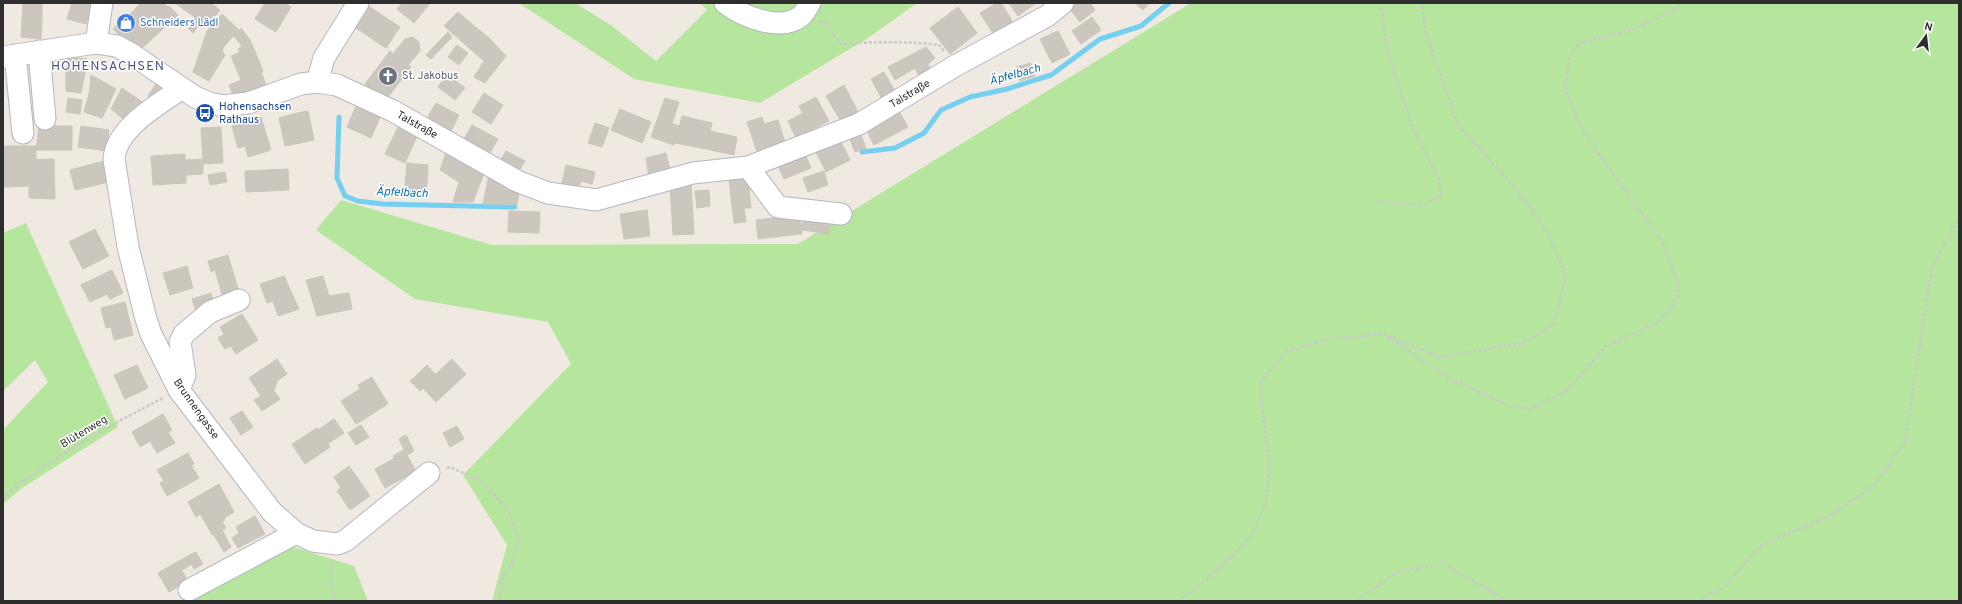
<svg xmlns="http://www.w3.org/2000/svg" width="1962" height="604" viewBox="0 0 1962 604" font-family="Overpass,sans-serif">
<rect width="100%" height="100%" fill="#efe9e1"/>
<path fill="#b6e59e" d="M519 3H575L612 26 656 61 707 10 700 3H917L868 38 760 103 634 79Z
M1191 3H1959V601H492L507 545 463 475 571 364 548 322 415 299 316 230 341 200 492 245 798 244Z
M26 223 118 427 22 488 3 504V430L48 382 35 360 3 391V233Z
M290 546 354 566 368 601H186Z"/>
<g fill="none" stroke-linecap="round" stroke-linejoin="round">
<path stroke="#75cff0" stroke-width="5" d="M339 117 337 178 345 196 358 201 383 204 515 207
M862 152 895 148 924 133 941 110 970 97 1007 89 1051 75 1100 39 1141 26 1169 3"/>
</g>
<path fill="#cbc7bf" stroke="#cbc5ba" d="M23 3 42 4V21L22 20Z
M72 3H92L86 24 67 19Z
M141 3H164L168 7 144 29 130 14Z
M175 3H198L190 14Z
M198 3H211L220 10 207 27 201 23 193 33 188 28 196 18 190 14Z
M265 3H284L291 7 276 32 255 19Z
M364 3 400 27 386 48 350 24Z
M402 3H430L414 23 397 9Z
M997 3H1001L1014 24 994 35 980 13Z
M1009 3H1036L1018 16Z
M1076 3H1090L1095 10 1080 22 1069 8Z
M1135 3H1150L1143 10Z
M169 6 178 15 164 28 156 18Z
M958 7 977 33 950 54 930 28Z
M458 12 473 25 459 39 444 26Z
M130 14 144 29 128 44 113 29Z
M222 14 239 30 225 45 207 31Z
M1092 17 1101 30 1081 44 1072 31Z
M156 18 164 28 139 51 128 44Z
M22 20 42 21 41 39 21 37Z
M473 25 489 38 475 53 459 39Z
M241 28 250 40 242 46 234 36Z
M207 31 225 45 222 51 225 55 209 81 193 72Z
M1058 31 1070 54 1052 63 1040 39Z
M448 32 452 37 431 59 426 55Z
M413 37 419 42 420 51 408 65 411 67 386 100 365 84 390 51 393 54 405 39Z
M489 38 506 56 485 83 474 77 484 61 475 53Z
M250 40 253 47 240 53 238 49Z
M457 45 468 53 459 65 448 57Z
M253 47 259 61 237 70 231 56Z
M926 47 935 58 928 64 933 74 920 79 915 68 895 80 888 67Z
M68 57 87 59 85 73 66 71Z
M259 61 263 72 241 80 237 70Z
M1031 63 1035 76 1020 81 1016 67Z
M66 71 85 73 81 93 66 91Z
M261 72 266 85 234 98 229 85Z
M884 72 896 93 883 101 871 79Z
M447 74 465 88 455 100 438 87Z
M91 75 116 89 108 106 89 94Z
M156 84 163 89 155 101 148 96Z
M844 85 856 108 839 118 826 96Z
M122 88 144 103 126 121 111 109Z
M484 93 503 105 491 124 472 112Z
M89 94 108 106 102 118 84 112Z
M816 97 829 121 811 130 799 106Z
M68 98 82 100 80 114 66 112Z
M665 98 679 102 672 124 679 126 674 145 651 137Z
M436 103 459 115 450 133 426 120Z
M357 104 381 115 371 138 347 127Z
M856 108 859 116 843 126 839 118Z
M620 109 651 122 642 143 611 130Z
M308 111 314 140 300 143 293 114Z
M899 111 908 127 874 145 866 129Z
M803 113 811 130 796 138 788 121Z
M293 114 300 143 285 146 279 118Z
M682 116 712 123 706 149 675 143Z
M261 117 271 150 248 157 245 146 238 148 232 126Z
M762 117 764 124 778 120 785 142 757 151 747 122Z
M400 123 419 132 405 163 385 154Z
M595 123 609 128 602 147 588 143Z
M472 125 498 139 490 153 464 139Z
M39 126H72V150H36Z
M81 126 109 130 106 151 78 147Z
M221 127 223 163 203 164 201 128Z
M859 130 866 148 855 152 848 134Z
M710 131 737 137 734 155 706 149Z
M838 136 850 160 826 172 814 148Z
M3 146H22V160H29L30 186 3 187Z
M22 146H36V160H22Z
M448 147 469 158 459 182 440 170Z
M506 151 525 161 519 171 500 161Z
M666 153 671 173 649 178 646 158Z
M185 154V160L203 159V174L186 175V183L153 185 151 156Z
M805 154 811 168 784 179 778 166Z
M469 158 486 169 477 191 459 182Z
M54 159 55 199 29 198V160Z
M108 160 113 181 75 190 70 170Z
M407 163 428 165 426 198 404 196Z
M566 165 595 172 592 184 581 181 578 191 561 187Z
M288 169 289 190 246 192 245 171Z
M490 170 508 179 505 189 519 193 517 204H483Z
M824 171 828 185 808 192 803 178Z
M225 172 227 182 210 185 208 175Z
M748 177 751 208H744L746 222 734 223 729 179Z
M459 182 477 191 473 202H453Z
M691 184 694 234 673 235 670 185Z
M709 190 710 206 697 208 695 191Z
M647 210 650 236 624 239 620 214Z
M509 211 540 212 539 233 508 232Z
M804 213 831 217 829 234 802 230Z
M800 215 802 234 790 235 788 216Z
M788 216 790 235 775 237 773 218Z
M773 218 775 237 758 239 756 220Z
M95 229 109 256 83 269 69 242Z
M228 255 238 289 222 294 215 270 211 272 208 261Z
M187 266 193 288 170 295 163 273Z
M112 270 123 293 110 299 107 294 90 302 81 285Z
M284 276 299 309 278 316 273 301 267 303 260 284Z
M323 276 329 296 349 293 352 309 317 316 306 280Z
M211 293 215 306 196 312 192 299Z
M125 302 133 335 114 340 111 327 106 328 101 308Z
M242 314 258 340 236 354 231 346 225 349 218 338 224 334 220 327Z
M277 359 287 374 277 381 274 391 280 399 262 411 254 400 261 396 249 378Z
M452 359 466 374 436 402 423 388 420 391 410 381 416 376 424 385Z
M137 365 148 388 125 399 114 375Z
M427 365 435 374 424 385 416 376Z
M372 377 388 404 356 424 341 401 360 389 358 385Z
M242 411 253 427 241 435 230 418Z
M163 414 172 430 168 432 175 443 157 453 150 441 140 447 132 432Z
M334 419 344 433 327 444 318 430Z
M361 425 369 437 356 445 348 433Z
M457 426 464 439 450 447 443 433Z
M317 428 330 447 305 464 292 444Z
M406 435 414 451 407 455 399 439Z
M404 450 416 471 385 488 375 469 395 458 393 456Z
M188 453 194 464 191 465 199 478 167 496 160 483 164 481 157 470Z
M349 466 370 496 350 510 337 491 341 488 334 477Z
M219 484 234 512 224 518 225 520 209 529 200 514 196 517 188 502Z
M255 516 265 534 238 548 232 538 239 533 236 527Z
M222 522 226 528 212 535 209 529Z
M222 530 231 547 224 552 214 535Z
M196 552 203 564 194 569 188 556Z
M188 556 192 564 182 570 177 562Z
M177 562 188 581 169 592 158 573Z"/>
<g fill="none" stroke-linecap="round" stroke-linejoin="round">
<g stroke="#b4b7c1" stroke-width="23">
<path id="minor" d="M725 3C743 17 781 32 801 16 805 13 807 7 810 3
M96 43 102 3
M39 51 45 119
M15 55 23 133
M3 57 96 43 117 46 133 55 195 97 209 103 223 106 248 103 301 84 317 82 337 85 393 111 517 181 548 193 596 200 693 173 748 167 859 124 955 66 1047 16 1063 3
M317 82 324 58 358 3
M181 89C158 105 116 128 114 159L128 247 146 319 151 334 179 390 272 512 296 533 313 541 337 544 345 541 429 473
M748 167 778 207 841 214
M179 390 185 375 180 342 184 334 210 312 239 300
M189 590 296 533"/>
</g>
<path stroke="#c9c9c9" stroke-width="2.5" stroke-dasharray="3 2" stroke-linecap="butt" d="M820 21 825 23 840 44C874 42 905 41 939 45L944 51
M1378 202 1426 205 1441 193 1439 180 1414 131 1387 50 1380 3
M1388 337 1450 379 1510 406 1531 409 1569 389 1605 347 1659 322 1678 297 1677 280 1662 241 1596 151 1576 117 1565 87 1569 60 1578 44C1595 38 1614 36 1630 30 1648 24 1667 13 1683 3
M447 468 450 467 483 482 508 510 519 539 513 561 503 577 500 595 501 601
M3 497C52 457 107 427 163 398
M333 562 330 576 335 601
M1178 601 1191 593 1231 557 1252 535 1266 504 1270 464 1261 401 1262 380 1286 352 1329 339 1383 334 1440 357 1523 343 1553 326 1566 277 1547 231 1515 188 1458 125 1426 33 1421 3
M1355 601 1398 572 1442 563 1507 601
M1697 601 1726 586 1761 545 1828 517 1873 487 1905 442 1932 267 1959 218"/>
<use href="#minor" stroke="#fff" stroke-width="21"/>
</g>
<defs>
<g id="shop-disc" transform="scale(1)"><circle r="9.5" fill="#3f7fe0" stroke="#fff"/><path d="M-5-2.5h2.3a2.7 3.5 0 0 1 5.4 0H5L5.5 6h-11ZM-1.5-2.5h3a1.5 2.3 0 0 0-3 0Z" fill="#fff"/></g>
<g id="church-disc" transform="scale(1)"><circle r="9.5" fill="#6b7280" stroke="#fff"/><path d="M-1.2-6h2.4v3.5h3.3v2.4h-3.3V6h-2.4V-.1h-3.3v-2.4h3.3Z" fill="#fff"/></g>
<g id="bus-disc" transform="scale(1)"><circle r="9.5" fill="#1a4fb4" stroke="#fff"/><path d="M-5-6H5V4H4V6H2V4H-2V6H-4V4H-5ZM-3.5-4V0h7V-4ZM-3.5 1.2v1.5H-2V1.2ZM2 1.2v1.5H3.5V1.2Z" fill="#fff"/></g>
</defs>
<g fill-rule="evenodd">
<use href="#shop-disc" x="126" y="23"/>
<use href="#church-disc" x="388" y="76"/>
<use href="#bus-disc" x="205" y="113"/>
</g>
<g text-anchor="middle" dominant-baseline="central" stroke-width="3" stroke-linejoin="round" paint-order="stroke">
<g font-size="11" fill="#366cbe" stroke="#fff" text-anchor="start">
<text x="140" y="23">Schneiders Lädl</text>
</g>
<g font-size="11" fill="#5b616d" stroke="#fff" text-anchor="start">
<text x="402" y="76">St. Jakobus</text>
</g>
<g font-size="11" fill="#2e2e2e" stroke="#fff">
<text transform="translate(910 94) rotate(-31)">Talstraße</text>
<text transform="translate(417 125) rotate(29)">Talstraße</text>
<text transform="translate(196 409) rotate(55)">Brunnengasse</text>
<text transform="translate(84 432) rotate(-31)">Blütenweg</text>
</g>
<g font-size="11" fill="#164399" stroke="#fff" text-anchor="start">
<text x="219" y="107">Hohensachsen<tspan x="219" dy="13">Rathaus</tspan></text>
</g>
<g font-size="12" font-style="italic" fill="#0d6fa3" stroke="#fff">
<text transform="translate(1015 75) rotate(-15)">Äpfelbach</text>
<text transform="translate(402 193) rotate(3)">Äpfelbach</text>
</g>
<g font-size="13" letter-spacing="1" fill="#4d5680" stroke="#fff">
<text x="108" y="67">HOHENSACHSEN</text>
</g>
</g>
<rect width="1962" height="604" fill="none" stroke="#2e2e2e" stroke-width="8"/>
<g transform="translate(1926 36) rotate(15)" stroke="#ffffff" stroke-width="3" paint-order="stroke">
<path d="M0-3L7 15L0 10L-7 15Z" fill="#2e2e2e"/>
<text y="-6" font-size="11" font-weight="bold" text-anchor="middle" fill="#2e2e2e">N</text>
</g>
</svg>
